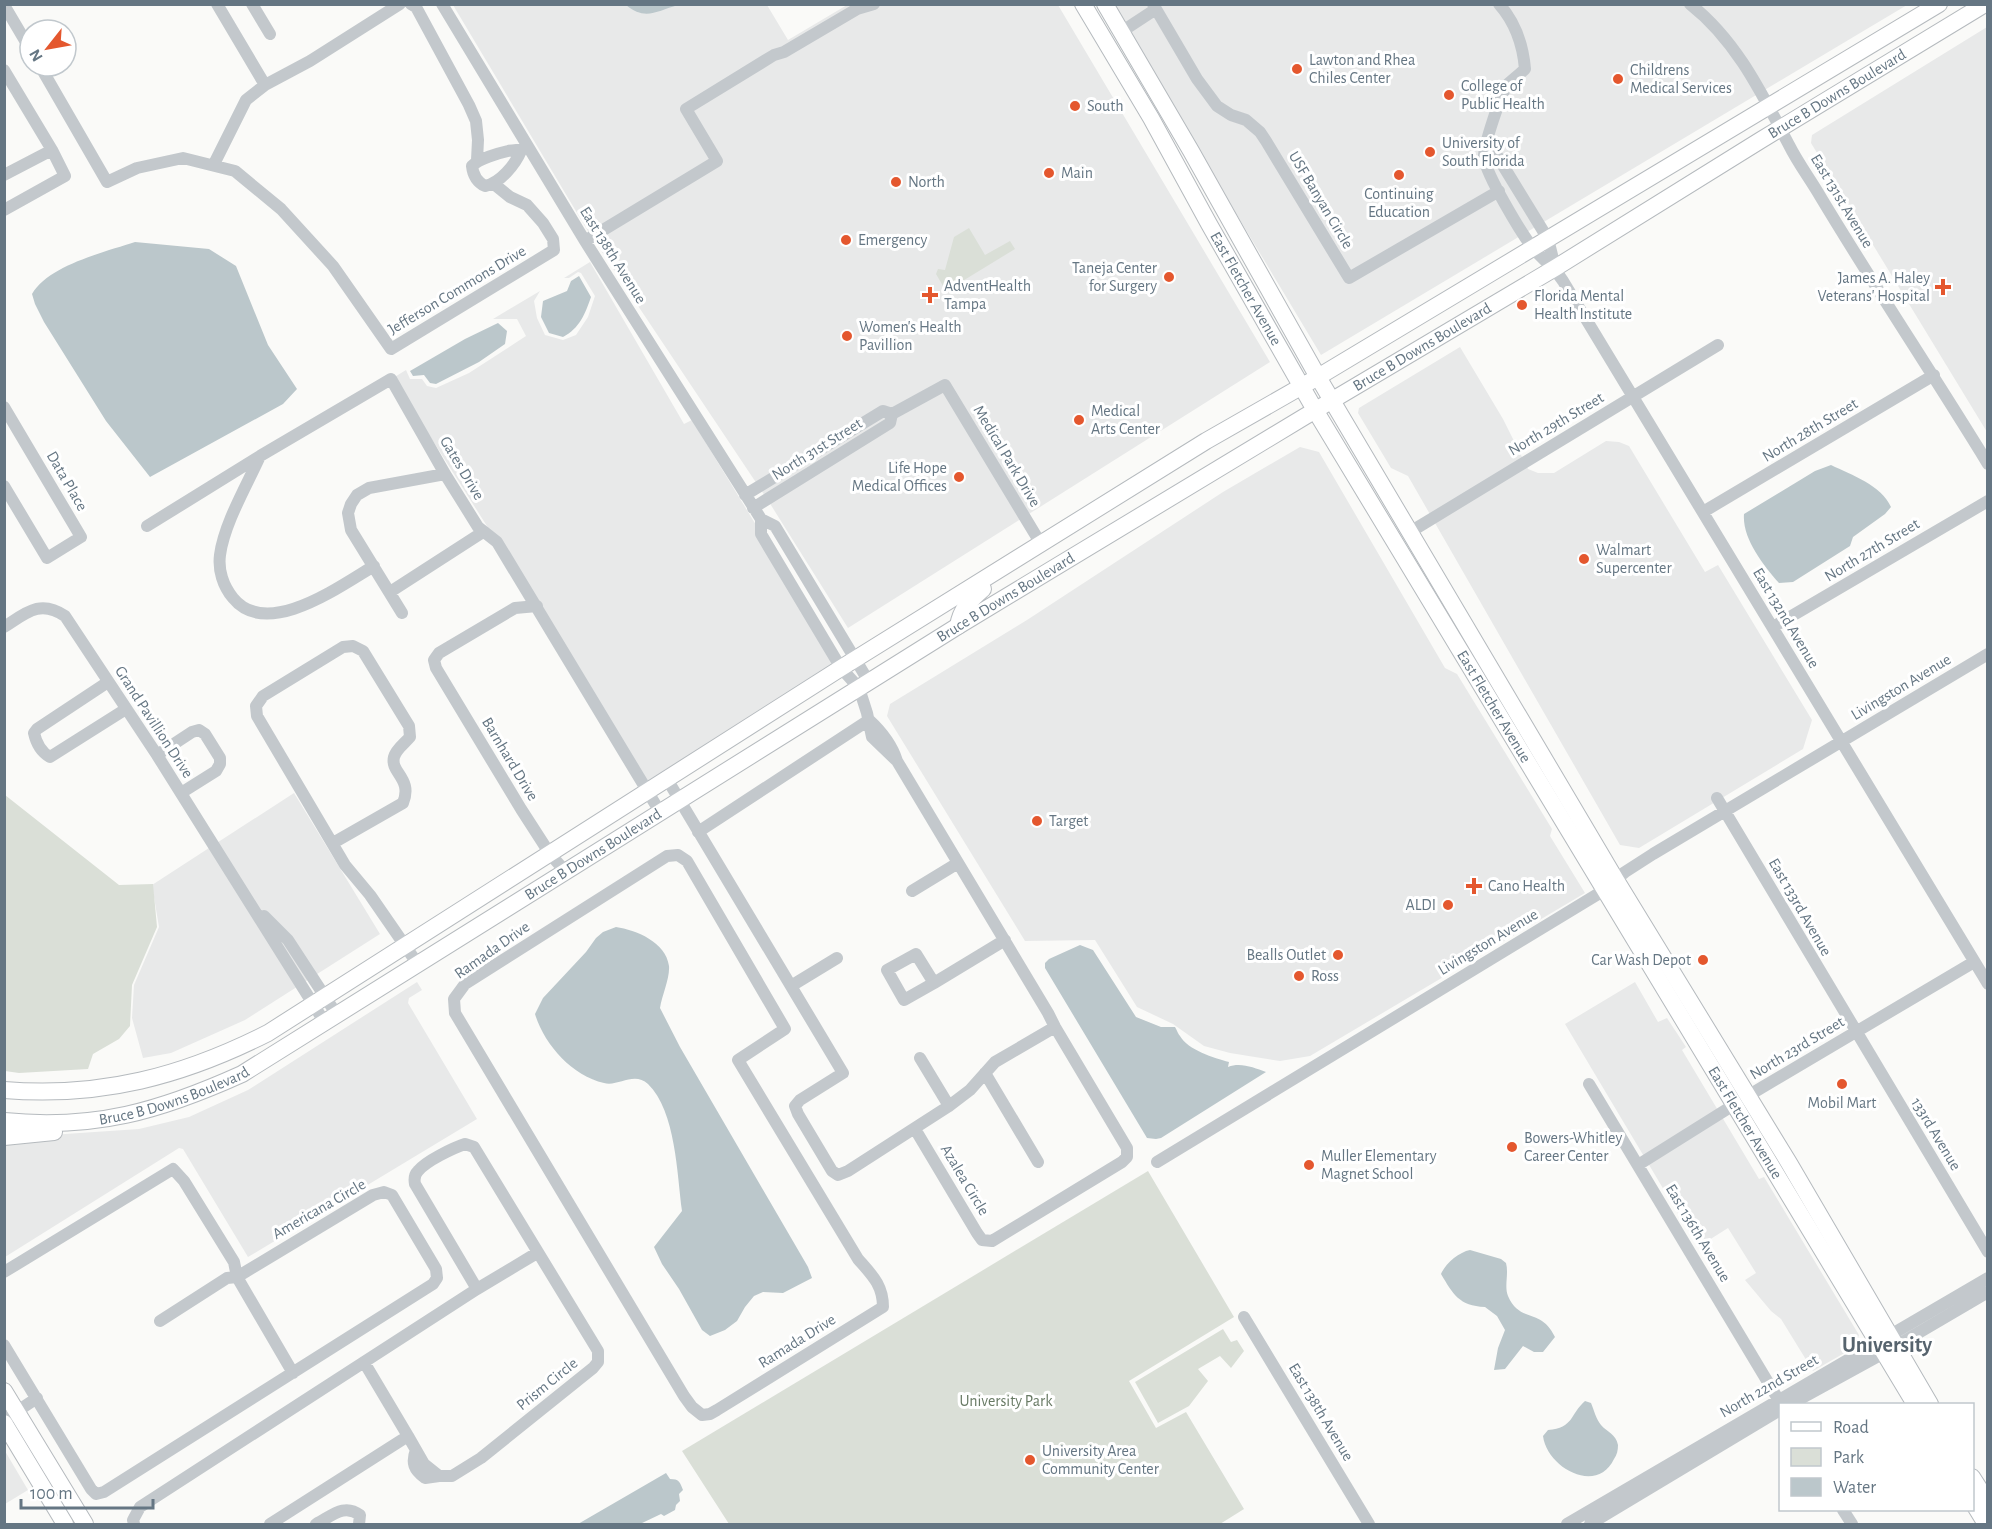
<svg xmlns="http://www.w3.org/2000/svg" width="1992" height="1529" viewBox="0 0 1992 1529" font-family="'Alegreya Sans',sans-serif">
<rect width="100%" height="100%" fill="#fafaf8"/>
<path fill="#e8e9e9" d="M453 5H767L788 40 847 5H1058L1270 362 848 628 769 502 586 228Z
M1111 5H1907L1321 355Z
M1987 27V432L1811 143 1812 135Z
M590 262 684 424 692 420 756 525 833 665 644 783 492 534 393 378 406 370 410 379H422L427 386 436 388 469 373 526 336 517 319H493L540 291 534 301 537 318 545 335 563 340 576 335 588 317 595 296 581 273 578 272 569 278H564Z
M1460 347 1503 419 1528 469 1538 473H1554L1606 441 1619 442 1629 446 1705 572 1718 565 1812 720 1803 749 1639 848 1620 845 1408 476 1391 468 1358 413 1359 408Z
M1300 447 1319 452 1445 668 1457 674 1552 829 1550 836 1585 893 1310 1056 1280 1061 1230 1053 1204 1046 1173 1024 1137 1007 1095 940 1025 941 887 716 890 704 1027 620 1223 492Z
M294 793 380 934 245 1020 171 1053 143 1058 132 1018 134 985 159 927 152 885Z
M417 982 422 990 409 998 408 1003 477 1119 248 1257 183 1149 179 1148 5 1257V1142L65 1134 139 1129 189 1117 248 1090Z
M1635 982 1658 1022 1667 1018 1686 1047 1682 1050 1759 1179 1764 1177 1859 1335 1855 1347 1813 1371 1781 1319 1771 1311 1745 1280 1756 1273 1728 1228 1698 1247 1565 1024Z
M5 1451 28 1490 5 1504H4Z"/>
<path fill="#dadfd7" d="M969 228 985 255 1010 241 1015 249 956 285 953 280 943 286 936 274 938 269 945 270 954 237Z
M5 795 119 885 153 884 157 927 132 985 130 1026 119 1039 93 1054 88 1069 19 1073 5 1071Z
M1148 1171 1234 1317 1129 1381 1156 1428 1186 1412 1244 1509 1220 1524H729L682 1451Z
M1223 1329 1231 1342 1237 1340 1244 1351 1231 1368 1220 1356 1198 1369 1208 1381 1189 1406 1158 1423 1135 1382Z"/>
<path fill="#bbc7cb" d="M626 5H678C657 11 645 21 626 5Z
M135 242 209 249 236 266 268 345 297 389 283 404 150 477 106 421 44 322 35 304 32 294C49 265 105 252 135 242Z
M579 276 591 297C585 314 580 328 563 337L549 333 541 317 543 301 567 291 571 281Z
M498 323 507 331 505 344 479 362 436 384 430 383 424 375 413 376 410 371 465 339Z
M1831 465C1852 475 1881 485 1891 507L1885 514 1853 537 1850 546 1793 582 1779 583C1763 565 1742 538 1744 514L1815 471Z
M616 927C636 930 666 942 669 966 670 978 662 995 660 1008L680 1047 808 1267 812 1278 783 1293 763 1292 754 1296 745 1307 737 1321 725 1330 710 1336 702 1330 679 1289 662 1264 654 1247 682 1211C677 1175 676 1111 648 1084 634 1071 618 1087 604 1083 572 1076 544 1044 535 1014L543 998 586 952 596 938 603 932Z
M1080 945 1093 950 1136 1017 1161 1027H1175C1177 1030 1178 1034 1180 1036 1188 1050 1214 1058 1229 1062L1228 1067C1241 1062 1254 1068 1266 1072L1161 1138 1156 1139 1147 1138 1045 968V963L1049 959Z
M1470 1250 1501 1259 1506 1263C1509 1274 1504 1286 1508 1296 1520 1324 1541 1307 1555 1337L1543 1352H1534L1523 1346 1505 1369 1494 1370 1498 1348 1505 1330 1497 1316 1485 1307C1459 1306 1453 1294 1441 1274 1445 1264 1459 1252 1470 1250Z
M1585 1401 1591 1403C1594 1410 1596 1419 1601 1425 1607 1432 1616 1434 1618 1445 1618 1450 1617 1455 1614 1459 1597 1495 1547 1468 1543 1436L1548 1430C1574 1428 1570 1414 1585 1401Z
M666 1473 670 1479C679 1479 680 1482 683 1490L679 1494 680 1501 676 1505 675 1510 664 1516 661 1514 640 1524H578Z"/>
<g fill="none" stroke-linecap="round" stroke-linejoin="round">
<g stroke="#b5babe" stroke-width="18">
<g id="major">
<path id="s1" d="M1083 4 1151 118 1209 224 1315 410 1915 1404"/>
<path d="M1105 4 1191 151 1318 377 1616 880 1789 1163 1930 1404"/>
<path d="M958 626C961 608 970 601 983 589"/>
<path d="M4 1090C101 1098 183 1076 268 1033L841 668 1206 441 1318 377 1939 4"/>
<path id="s2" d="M4 1121C95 1130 160 1111 242 1074L958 626 1304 417 1555 268 1761 140 1985 4"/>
<path d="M4 1137 54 1132"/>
<path d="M4 1391 85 1524"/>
<path d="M4 1423 65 1524"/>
<path d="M1972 1477 1988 1502"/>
<path d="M1972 1501 1986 1524"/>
</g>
</g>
<path stroke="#c3c8cc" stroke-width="12" d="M217 4 265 85 310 61 400 4
M252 4 270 34
M411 4 416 7 469 105 476 121 478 140 477 160
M442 4 585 241 761 519V534L841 668 859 688 867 713 872 737 897 761
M1153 4 1197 79 1217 106 1231 115 1246 120 1260 132 1266 141 1349 278 1499 191
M1499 4C1515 22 1523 45 1525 69 1520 74 1513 79 1508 84 1501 93 1483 147 1484 158 1487 176 1520 231 1532 247 1542 259 1554 267 1563 281L1988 984
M1690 4C1737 41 1762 94 1789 145 1798 163 1810 179 1820 196 1874 286 1933 374 1988 464
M4 5 30 49
M1121 32 1156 9
M40 66 107 182 137 168 183 158 235 171 281 209 333 266 391 349 554 250 553 239 543 223 527 205 510 197 494 184
M4 70 52 150 4 175
M1488 141 1548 239 1555 267
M521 151C515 165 500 183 485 186 477 182 473 175 472 166 478 159 499 153 508 151 516 149 521 151 528 147
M214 164 246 100 265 85
M4 210 65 176 52 150
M585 241 717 161 686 109 774 55 784 52 857 9 874 4
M4 407 81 537 47 558 4 486
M892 414 945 385 1041 544
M260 456C247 485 224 524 220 555 218 570 223 586 233 598 267 640 340 586 374 566
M745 495 883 411 892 414 890 423 753 508
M1703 512 1934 375
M761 519 775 526 869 682
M147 526 260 456 391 379 445 474 478 527 497 542 660 812
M1410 532 1718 345
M390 592 483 532
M537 606 515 608 439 653 434 660 436 668 521 809 550 854 565 871
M402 613 351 530 348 513 351 504 357 495 369 488 445 474
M4 627C26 613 40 599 65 616L157 755 325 1023
M1773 627 1988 501
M108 682 37 729 34 733C36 742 41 752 50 757L126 709
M869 720C882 732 892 745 897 761L1048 1013 1055 1027 1127 1148V1157L1122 1162 992 1241 982 1240 977 1233 915 1129
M157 755 192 732 199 730 205 734 220 758V764L216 771 181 793
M667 779 843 1073 800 1100 795 1106 798 1114 832 1171 838 1175 848 1171 949 1106 970 1090 995 1062 1055 1027
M1717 798 1988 1252
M698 832 869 720
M333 843 403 803C413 778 390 773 394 757 396 749 405 743 410 737L409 726 363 651 353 646 343 647 263 696 256 706 257 716 345 865 370 895 417 963
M678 855 687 861 785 1029 738 1060 858 1259C872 1275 883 1285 883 1307L717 1410 710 1414 702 1415 692 1407 684 1396 455 1013 454 999 465 984 667 856Z
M912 891 958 863
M264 916 288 940 337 1015
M934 983 904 1000 887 970 916 954 934 983 1005 940
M791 986 837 958
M920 1058 949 1106
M985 1073 1038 1162
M1589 1084 1778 1399
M1157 1162 1598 894 1625 872 1653 854 1988 654
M1638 1165 1756 1091 1974 962
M4 1272 173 1169 184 1181 234 1262 237 1277 293 1373
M477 1289 537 1253
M1244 1317 1369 1524
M4 1345 91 1489 96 1494 104 1492 433 1284 437 1278 436 1269 392 1195 384 1192 373 1195 237 1277 227 1278 160 1321
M364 1362 408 1436
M1791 1404 1884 1353 1988 1292
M4 1420 37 1398
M416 1450C411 1463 414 1470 425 1478L439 1476
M1843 1510 1852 1524
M134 1524 133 1520 140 1507 477 1289 415 1184C414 1179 414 1175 418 1171 426 1161 453 1148 465 1144L474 1147 598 1351V1362L593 1368 481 1458 452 1476H439L424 1464 408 1436 270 1524
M316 1524C332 1516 344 1503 360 1515L359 1524
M1567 1524C1707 1441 1848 1361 1988 1278
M1590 1524 1780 1410"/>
<use href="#major" stroke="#fff" stroke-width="16"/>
</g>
<g fill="#e4572e" stroke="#fff" stroke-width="2">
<circle cx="1297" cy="69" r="6"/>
<circle cx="1618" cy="79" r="6"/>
<circle cx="1449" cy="95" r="6"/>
<circle cx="1075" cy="106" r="6"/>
<circle cx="1430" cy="152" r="6"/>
<circle cx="1049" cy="173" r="6"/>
<circle cx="1399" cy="175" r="6"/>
<circle cx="896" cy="182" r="6"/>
<circle cx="846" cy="240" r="6"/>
<circle cx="1169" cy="277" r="6"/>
<path d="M1940 278h6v6h6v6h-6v6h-6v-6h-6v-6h6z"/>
<path d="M927 286h6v6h6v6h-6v6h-6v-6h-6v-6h6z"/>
<circle cx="1522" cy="305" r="6"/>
<circle cx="847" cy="336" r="6"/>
<circle cx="1079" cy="420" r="6"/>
<circle cx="959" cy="477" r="6"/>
<circle cx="1584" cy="559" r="6"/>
<circle cx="1037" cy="821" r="6"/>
<path d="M1471 877h6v6h6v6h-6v6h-6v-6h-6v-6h6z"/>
<circle cx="1448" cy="905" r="6"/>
<circle cx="1338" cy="955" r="6"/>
<circle cx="1703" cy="960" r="6"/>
<circle cx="1299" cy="976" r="6"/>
<circle cx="1842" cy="1084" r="6"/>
<circle cx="1512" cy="1147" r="6"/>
<circle cx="1309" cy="1165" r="6"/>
<circle cx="1030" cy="1460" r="6"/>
</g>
<g text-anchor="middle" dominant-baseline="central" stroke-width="6" stroke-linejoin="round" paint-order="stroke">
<g font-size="16" fill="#657683" stroke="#fff" text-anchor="start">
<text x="1309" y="60">Lawton and Rhea<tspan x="1309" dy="18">Chiles Center</tspan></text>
<text x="1630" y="70">Childrens<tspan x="1630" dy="18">Medical Services</tspan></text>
<text x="1461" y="86">College of<tspan x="1461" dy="18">Public Health</tspan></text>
<text x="1087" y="106">South</text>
<text x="1442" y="143">University of<tspan x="1442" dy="18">South Florida</tspan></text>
<text x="1061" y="173">Main</text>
<text x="908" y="182">North</text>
<text x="1399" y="194" text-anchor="middle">Continuing<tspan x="1399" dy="18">Education</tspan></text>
<text x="858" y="240">Emergency</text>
<text x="1157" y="268" text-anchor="end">Taneja Center<tspan x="1157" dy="18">for Surgery</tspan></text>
<text x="1930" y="278" text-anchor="end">James A. Haley<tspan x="1930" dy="18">Veterans' Hospital</tspan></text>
<text x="944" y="286">AdventHealth<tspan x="944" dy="18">Tampa</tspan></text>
<text x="1534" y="296">Florida Mental<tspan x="1534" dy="18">Health Institute</tspan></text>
<text x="859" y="327">Women's Health<tspan x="859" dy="18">Pavillion</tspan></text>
<text x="1091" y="411">Medical<tspan x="1091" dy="18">Arts Center</tspan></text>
<text x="947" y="468" text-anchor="end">Life Hope<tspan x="947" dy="18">Medical Offices</tspan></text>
<text x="1596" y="550">Walmart<tspan x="1596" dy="18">Supercenter</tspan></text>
<text x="1049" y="821">Target</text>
<text x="1488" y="886">Cano Health</text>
<text x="1436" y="905" text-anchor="end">ALDI</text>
<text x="1326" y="955" text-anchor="end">Bealls Outlet</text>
<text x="1691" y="960" text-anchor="end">Car Wash Depot</text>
<text x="1311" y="976">Ross</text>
<text x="1842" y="1103" text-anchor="middle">Mobil Mart</text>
<text x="1524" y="1138">Bowers-Whitley<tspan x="1524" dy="18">Career Center</tspan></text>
<text x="1321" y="1156">Muller Elementary<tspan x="1321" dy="18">Magnet School</tspan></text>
<text x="1042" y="1451">University Area<tspan x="1042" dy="18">Community Center</tspan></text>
</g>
<g font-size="16" fill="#657683" stroke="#fff">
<text stroke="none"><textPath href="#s2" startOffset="2118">Bruce B Downs Boulevard</textPath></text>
<text transform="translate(1321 200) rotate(59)">USF Banyan Circle</text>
<text transform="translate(1842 201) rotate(59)">East 131st Avenue</text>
<text transform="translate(613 255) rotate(58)">East 138th Avenue</text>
<text stroke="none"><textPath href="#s1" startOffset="328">East Fletcher Avenue</textPath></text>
<text transform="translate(457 290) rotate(-31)">Jefferson Commons Drive</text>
<text stroke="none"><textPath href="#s2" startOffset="1632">Bruce B Downs Boulevard</textPath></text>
<text transform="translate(1556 424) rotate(-31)">North 29th Street</text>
<text transform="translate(1810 430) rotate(-31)">North 28th Street</text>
<text transform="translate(817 449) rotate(-32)">North 31st Street</text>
<text transform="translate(1007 456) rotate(59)">Medical Park Drive</text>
<text transform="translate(462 468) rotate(59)">Gates Drive</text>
<text transform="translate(67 481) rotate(60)">Data Place</text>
<text transform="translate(1872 550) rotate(-31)">North 27th Street</text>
<text stroke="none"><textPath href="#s2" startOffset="1146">Bruce B Downs Boulevard</textPath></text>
<text transform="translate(1786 618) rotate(59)">East 132nd Avenue</text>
<text transform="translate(1901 687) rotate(-31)">Livingston Avenue</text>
<text stroke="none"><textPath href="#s1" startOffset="814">East Fletcher Avenue</textPath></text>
<text transform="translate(154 722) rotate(57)">Grand Pavillion Drive</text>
<text transform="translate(510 759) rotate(59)">Barnhard Drive</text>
<text stroke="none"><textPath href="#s2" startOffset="660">Bruce B Downs Boulevard</textPath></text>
<text transform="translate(1800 907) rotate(60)">East 133rd Avenue</text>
<text transform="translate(1488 942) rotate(-31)">Livingston Avenue</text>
<text transform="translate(492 950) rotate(-35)">Ramada Drive</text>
<text transform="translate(1797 1048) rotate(-31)">North 23rd Street</text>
<text stroke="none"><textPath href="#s2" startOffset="174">Bruce B Downs Boulevard</textPath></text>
<text stroke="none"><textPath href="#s1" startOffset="1300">East Fletcher Avenue</textPath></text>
<text transform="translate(1936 1134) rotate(59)">133rd Avenue</text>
<text transform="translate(965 1180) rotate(59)">Azalea Circle</text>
<text transform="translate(319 1209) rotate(-30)">Americana Circle</text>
<text transform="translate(1698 1233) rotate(59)">East 136th Avenue</text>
<text transform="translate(797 1341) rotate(-32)">Ramada Drive</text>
<text transform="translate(547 1384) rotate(-39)">Prism Circle</text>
<text transform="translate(1769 1386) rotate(-30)">North 22nd Street</text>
<text transform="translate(1321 1412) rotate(59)">East 138th Avenue</text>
</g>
<g font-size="16" fill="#687a64" stroke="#fff">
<text x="1006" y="1401">University Park</text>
</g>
<g font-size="22" font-weight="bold" fill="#57646e" stroke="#fff">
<text x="1887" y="1345">University</text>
</g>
</g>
<rect width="1992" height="1529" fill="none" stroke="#657683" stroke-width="12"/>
<rect x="1779" y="1403" width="195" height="108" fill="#ffffff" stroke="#c1c8cd" stroke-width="1.5"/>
<rect x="1791" y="1422" width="30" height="9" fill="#ffffff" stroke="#c1c8cd" stroke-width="1.5"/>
<text x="1833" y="1433" font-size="18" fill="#657683">Road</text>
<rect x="1791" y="1448" width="30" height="18" fill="#dadfd7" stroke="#c1c8cd" stroke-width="1.5"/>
<text x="1833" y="1463" font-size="18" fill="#657683">Park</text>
<rect x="1791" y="1478" width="30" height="18" fill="#bbc7cb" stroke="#c1c8cd" stroke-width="1.5"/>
<text x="1833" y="1493" font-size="18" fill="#657683">Water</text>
<g transform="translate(48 48) rotate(239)"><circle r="28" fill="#ffffff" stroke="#c1c8cd" stroke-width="1.5"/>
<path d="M0-4.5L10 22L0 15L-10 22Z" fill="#e4572e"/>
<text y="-9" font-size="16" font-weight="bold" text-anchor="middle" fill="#657683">N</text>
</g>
<path d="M21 1499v9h132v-9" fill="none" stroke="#657683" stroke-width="3"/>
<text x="30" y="1499" font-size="18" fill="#657683" stroke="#ffffff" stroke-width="4.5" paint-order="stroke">100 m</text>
</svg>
